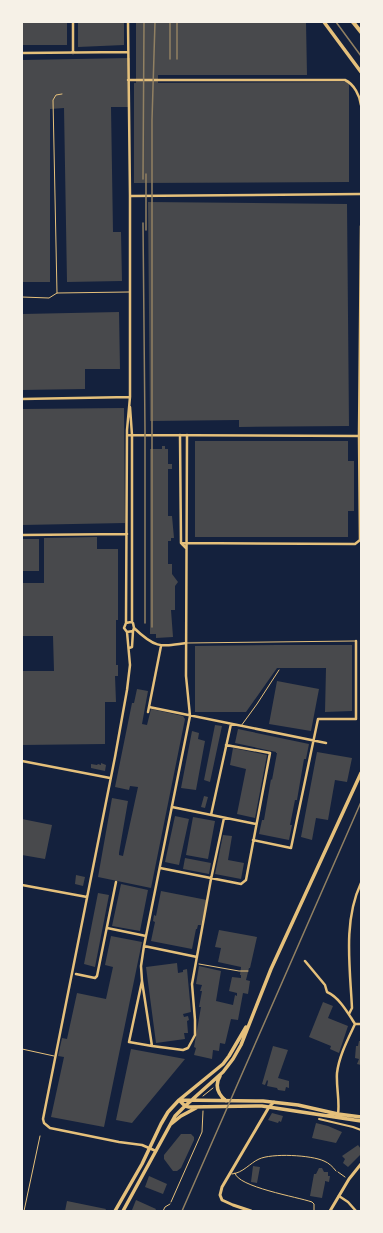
<svg xmlns="http://www.w3.org/2000/svg" width="383" height="1233" viewBox="0 0 383 1233" font-family="'Source Sans 3',sans-serif">
<rect width="100%" height="100%" fill="#14213d"/>
<path fill="#48494c" d="M22 22H67V45H22Z
M78 22H124V45L78 47Z
M136 22H306L307 75H158V83L349 82V182L134 183V83H136Z
M130 58V107H111L113 232H121L122 281 67 282 64 108 50 109V282H22V60Z
M148 202 347 204 349 426 239 427V420L150 421Z
M119 312 120 369H85V389L22 390V314Z
M124 408 125 523 22 525V409Z
M195 441H348V461H354V511H348V537H195Z
M162 446H165V449H168V464H172V469H168V516H172L174 538H171V541H168V564H172V574L178 582 175 586V610H171L173 637 156 638V634H150V449H162Z
M97 537V549H118V620H116V665H118V676H115L116 702H105V744L22 745V671H54L53 636H22V583H44V538Z
M22 539H39V571H22Z
M277 645H352V711L325 712 326 668H277L246 712H195V646Z
M277 681 319 689 311 731 269 724Z
M137 689 148 691 142 724 147 725 151 709 183 716 185 719 151 888 98 877 112 798 128 801 119 853V855L123 856 138 787 130 786 129 790 115 787 132 703H134Z
M215 725 222 726 210 782 204 780Z
M238 729 309 744 306 759H304L297 800H295L290 825H292L289 840 259 834 262 820H264L271 779 272 780 277 753H276V752L235 743Z
M192 731 199 733 198 739 205 741 196 790 181 788Z
M233 748 267 755 255 818 237 814 246 769 230 765Z
M317 752 352 758 347 782 335 780 328 820 316 818 312 840 301 837Z
M101 763 106 765 105 771 91 768V764L97 765 98 764 101 765Z
M204 796 208 797 205 808 201 807Z
M175 816 189 819 179 865 165 862Z
M193 817 215 821 208 859 186 855Z
M22 819 52 825 45 859 22 855Z
M223 835 232 836 228 860 244 863 241 879 215 874Z
M185 858 211 863 209 874 183 869Z
M76 875 85 877 83 886 75 884Z
M121 884 148 890 140 931 112 926Z
M161 891 207 900 201 925H198L197 929H196L192 949 151 941 155 922 153 921 154 915 156 916Z
M98 893 109 895 95 967 84 964Z
M219 930 257 937 250 968H249L246 980 250 981 248 994 243 993 238 1020 231 1019 225 1044 220 1043 219 1051 213 1050 212 1059 194 1055 196 1048 194 1047 201 1007H199L202 991H200L202 985 196 984 199 966 221 971 216 1001 233 1005 235 995 237 996V993L229 991 232 977 241 978V975H240L241 967 218 962 221 948 215 947Z
M111 936 142 942 104 1127 51 1117 64 1057 58 1056 62 1038 67 1039 77 993 106 999 113 967 105 965Z
M177 963 178 973 183 972V970L187 969 191 1012 183 1014 184 1017 188 1016 189 1020 187 1021 188 1033H184L185 1039 156 1043 146 967Z
M323 1002 333 1006 328 1018 348 1026 339 1053 330 1049 331 1046 309 1037Z
M359 1041H361V1065L357 1064 359 1059 355 1058 356 1046H358Z
M273 1046 288 1050 278 1078 289 1081V1088L286 1087 285 1091 278 1090 277 1088 267 1086 268 1081 267 1080 265 1085 262 1084Z
M131 1049 185 1059 132 1123 116 1120Z
M272 1113 283 1116 281 1122 279 1121 278 1123 268 1120Z
M316 1123 328 1126 342 1132 336 1143 312 1138Z
M181 1134H191L194 1137V1140L181 1168 177 1171H173L164 1159V1155Z
M358 1145 361 1149V1154L348 1167 343 1163 345 1159 342 1156Z
M253 1166 260 1167 257 1183 251 1182Z
M319 1168H322L324 1172H328V1176H330L329 1182 325 1181V1183L322 1198 310 1196 314 1174H316Z
M149 1176 167 1184 163 1194 145 1187Z
M136 1200 156 1209 155 1211H135L132 1210Z
M67 1201 106 1209 105 1211H65Z"/>
<g fill="none" stroke-linecap="round" stroke-linejoin="round">
<path stroke="#e5c07b" stroke-width="1" d="M199 964 239 971H248
M203 1096 213 1088
M338 1172 345 1177
M171 1202 202 1132 203 1111"/>
<path stroke="#e5c07b" stroke-width="1" d="M57 293 53 100 56 95 62 94
M22 297 49 298 57 293 129 292
M186 643 355 641
M241 726 257 704 279 670
M22 1049 54 1056
M235 1173C237 1187 298 1197 312 1202L314 1204V1211
M232 1174C243 1173 250 1163 259 1159 272 1153 311 1155 324 1161 329 1163 333 1167 336 1171
M24 1211 40 1136
M163 1211 165 1207 170 1204
M359 1211 361 1209"/>
<path stroke="#e5c07b" stroke-width="2" d="M319 1119 353 1127 361 1130"/>
<path stroke="#e5c07b" stroke-width="2.5" d="M73 22V53
M22 53 128 52
M128 80H345C354 84 360 96 361 105
M130 196 361 194
M22 399 130 397
M130 407 132 435V622
M127 435 361 436
M180 435 181 543 186 548
M22 535 127 534
M181 543 355 544 360 540 359 436 361 226
M126 623 131 622 133 623 134 628 133 631 127 632 124 628 126 623 127 430 130 397V196L128 22
M134 628C155 648 159 647 186 643
M127 632 130 665 127 690 115 757 43 1119 44 1123 50 1128 119 1142 142 1145 156 1151
M129 648 132 647 133 631
M149 707 326 743
M148 712 161 646
M22 761 110 778
M172 807 256 824
M211 815 231 724
M253 840 291 848 318 719H356V641
M160 868 241 884 246 880 270 753 226 745
M22 885 87 897
M107 928 146 936
M144 946 197 957
M305 961 325 985 327 992C339 997 348 1013 355 1024
M76 974 95 978 97 976 116 882
M142 981 152 1046 129 1042 142 981 141 966 144 946 190 716 186 676 187 435
M349 1014 352 1008C350 967 343 921 361 883
M355 1024H361
M152 1046 183 1050 188 1048 195 1035V1020L192 984 211 879 224 818
M328 1115 338 1114C340 1101 336 1087 337 1073 339 1056 348 1039 355 1024
M339 1196 348 1202 356 1211"/>
<path stroke="#e5c07b" stroke-width="3" d="M251 1211 233 1205 222 1200 220 1195 222 1187 269 1107 274 1102
M330 1211 349 1179 361 1164"/>
<path stroke="#e5c07b" stroke-width="3.5" d="M324 22 361 72
M220 1076C214 1086 218 1094 226 1101
M179 1100 185 1106 189 1107 262 1106 361 1121
M179 1100 263 1101 298 1105 338 1114 361 1117
M171 1124 181 1116 196 1108
M115 1211 142 1164 161 1124 168 1112 179 1100 223 1064 229 1056 246 1027
M123 1211 175 1116 185 1106 223 1072 233 1059 241 1045 271 969 361 773"/>
<path stroke="#e5c07b" stroke-width="4" d="M353 22 361 32"/>
<path stroke="#918062" stroke-width="1.5" d="M170 22V59
M177 22V59
M336 22 361 56
M143 179 144 22
M143 223 145 430V623
M146 230V174
M152 627V120L155 22
M182 1211 361 802"/>
</g>
<rect width="383" height="1233" fill="none" stroke="#f6f1e7" stroke-width="46"/>
</svg>
